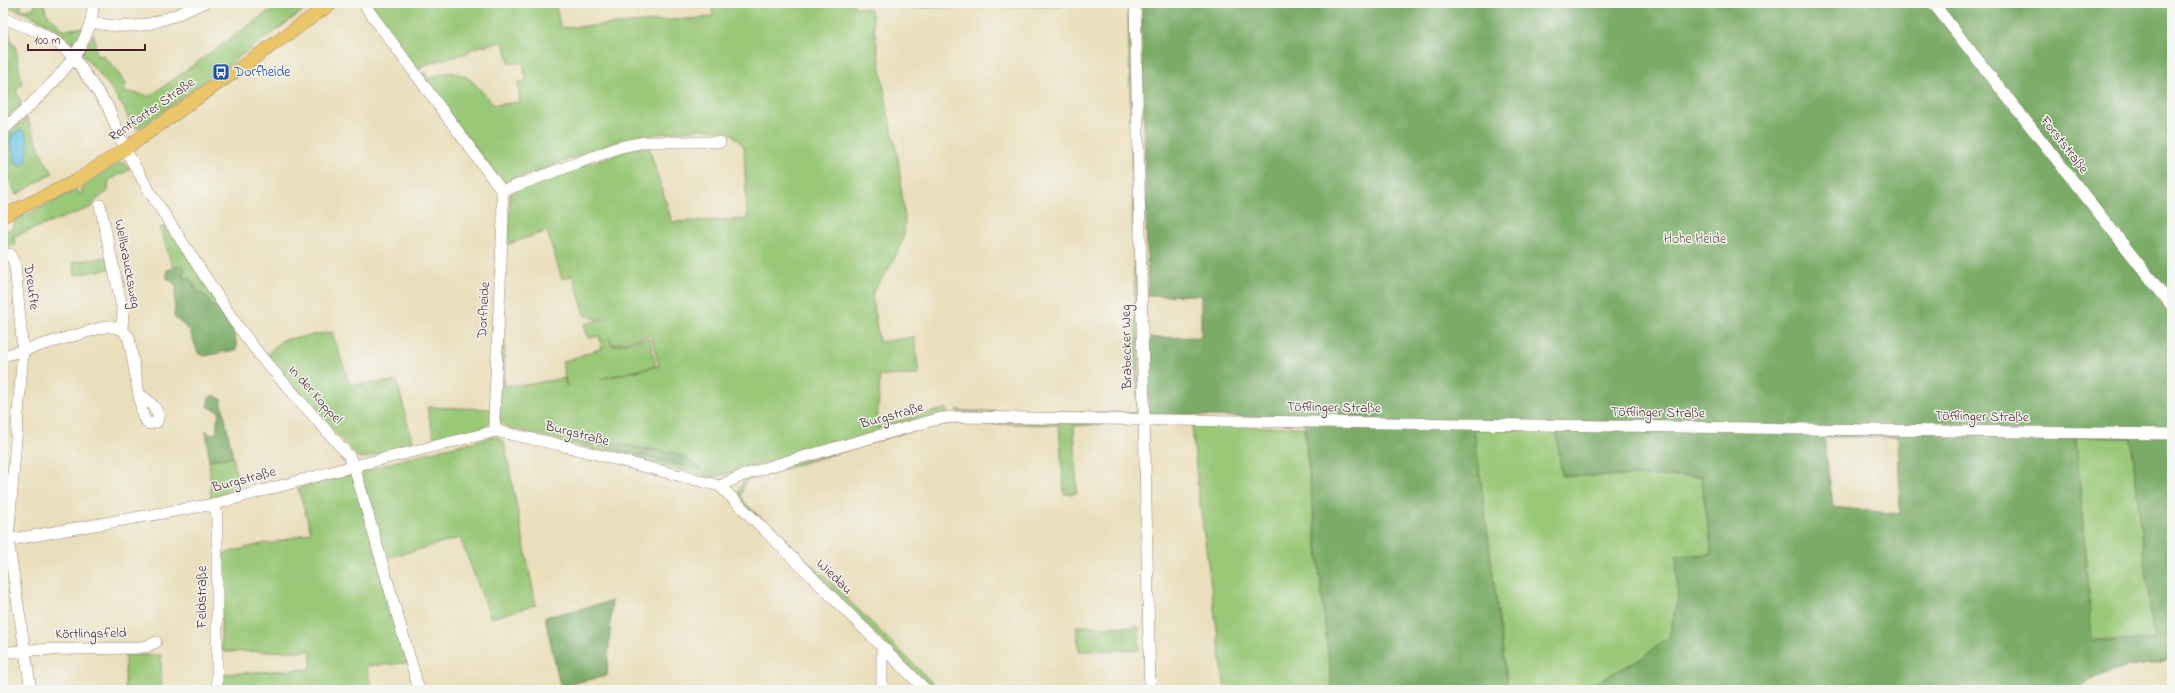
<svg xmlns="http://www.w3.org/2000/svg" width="2175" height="693" viewBox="0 0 2175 693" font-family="'Indie Flower',sans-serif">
<rect width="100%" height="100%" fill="#f6f6f2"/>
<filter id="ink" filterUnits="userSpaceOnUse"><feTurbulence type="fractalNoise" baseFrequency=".025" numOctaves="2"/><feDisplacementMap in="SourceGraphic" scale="8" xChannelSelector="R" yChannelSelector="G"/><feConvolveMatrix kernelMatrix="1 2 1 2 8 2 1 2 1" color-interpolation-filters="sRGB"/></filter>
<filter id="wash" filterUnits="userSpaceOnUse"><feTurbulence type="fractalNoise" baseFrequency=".012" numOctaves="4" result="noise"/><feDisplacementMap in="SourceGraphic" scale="16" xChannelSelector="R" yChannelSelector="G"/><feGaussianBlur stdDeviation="0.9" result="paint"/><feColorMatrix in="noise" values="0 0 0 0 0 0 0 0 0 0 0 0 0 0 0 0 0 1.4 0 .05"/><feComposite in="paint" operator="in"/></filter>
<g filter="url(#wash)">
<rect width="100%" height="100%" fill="#eadfbc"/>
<path fill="#99c877" stroke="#727451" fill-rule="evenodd" d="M3 3H20L22 10 33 9 36 3H44L46 13 64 30 85 27 74 45C54 26 31 13 3 6Z
M280 3H314L139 129 130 123 125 110 110 87 82 53 94 34 97 56 104 55 106 61H109L126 84 124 91 150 96Z
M368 3H555L561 28 712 17 713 3H854L855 7 871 9 888 113 898 158 905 220 904 235 899 249 890 267 874 290 872 296 879 342 914 337 919 375 880 376 877 427 947 408V414L711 478 505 427 499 421 501 341 505 339 504 385H525L564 378 567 387 562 362 602 348 599 336 588 338 584 324 604 319 603 317 597 319 585 315 573 276 562 279 547 231 509 244 510 194 525 185 634 148 649 147 672 222 747 219 744 147 729 131 702 129 651 135 613 143 503 184 423 78 424 72 429 79C461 62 474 82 494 105L520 102 518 82 526 81 523 62 510 64 503 42 472 48 468 53 420 66 422 69H418ZM651 335 659 366 600 379 656 366 649 338 612 346 609 336 612 345ZM584 442H609L674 453 685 457 701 470Z
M897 3H1063V5L897 8Z
M1128 3H1132L1140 411 1137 414 958 412 957 409 961 411 1134 413 1137 407Z
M3 29 9 30 12 45 15 44 22 85 16 90 22 105 3 121Z
M27 118 44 159 53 173 16 195 9 180 3 139Z
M119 163H125L131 169 109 180 108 191 95 201 92 207 14 236 15 245 7 247 3 254V226L9 231 12 229 14 222 20 218 74 191 77 190 79 194 82 193V186Z
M167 226 223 312C212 305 197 297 194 283L182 275V265L173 268 160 228Z
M108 257 110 269 75 275 73 262Z
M332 332 350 385 397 381 413 445 365 458 358 457 265 356 282 340Z
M427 407 491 409V421L484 428 434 440Z
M939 421 1105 424 1074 426 1077 493 1064 494 1059 425 952 423 917 429 750 479 745 483 741 495 744 502 798 554 816 568 940 690H933L739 500C737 491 741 484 746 477Z
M1192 426 1304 427 1332 690H1225L1198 489Z
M1474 429H1556L1562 476H1701L1712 554 1676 556 1678 598 1669 637 1642 658 1582 690H1508Z
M497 436 504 442 536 605 491 618 460 538 384 559 361 472 414 456Z
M2076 437 2131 438 2154 640H2092Z
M233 457 239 491 211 498 209 460Z
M352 474 408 663 366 666 372 690H220L221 674 311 669V651L221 652 222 554 265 543 270 544 311 532 298 488Z
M1076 626 1139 627V650L1079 651Z
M125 655H161L162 690H125Z"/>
<path fill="#7aac68" stroke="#62664a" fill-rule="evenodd" d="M1141 3H2172V658C2155 665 2138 665 2120 669 2103 673 2089 681 2075 690H1582L1642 658 1669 637 1678 598 1676 556 1712 554 1701 476H1562L1556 429H1474L1508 690H1332L1304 419 1149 414 1148 338 1201 337V295L1148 296ZM1824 437H1898L1900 514 1833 507ZM2076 437 2131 438 2154 640H2092Z
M182 265 185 271 182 276 188 279H191L195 289 207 297 211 306 223 312 231 325 237 345 236 350 204 356 198 353 190 331 174 317 176 285 167 278V270Z
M213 395 221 399 233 457 209 460 206 430 211 435 217 432V420L220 412 208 407V399Z
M594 441 674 453 685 457 702 470 583 442Z
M612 601 607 676 560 686 545 617Z"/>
<path fill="#67c4e5" stroke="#587288" d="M21 130C32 137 28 153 25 163L23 165 16 162 10 142 12 134Z"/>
</g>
<g filter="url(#ink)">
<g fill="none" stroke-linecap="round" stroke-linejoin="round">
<g stroke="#9a7f74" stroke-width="12">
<path id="minor" d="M363 3 502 191 503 219 494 419 496 431
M1135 3 1150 690
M1933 3 2172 306
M3 18 37 31 58 43 73 56 108 107 125 149 151 194 234 321 262 358 349 456 354 466 419 690
M91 22C137 33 161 22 203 3
M3 130C37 100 94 51 93 3
M502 191 620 147 645 142H720
M100 205 123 312 122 329 129 338 143 417 149 424 157 422C162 410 148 400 139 394
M10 254 15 265 23 351 8 540 31 690
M3 356 108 326 122 329
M720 486 926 690
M214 504 217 517V690
M3 541 214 504 354 466 496 431 556 444 720 486 741 476 778 464 941 418 960 417 2172 434
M3 653 25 650 136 648 147 646 156 642
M882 690V647"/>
</g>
<g stroke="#9a7f74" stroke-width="14">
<path id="major" d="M3 216 76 181 125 149 332 3"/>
</g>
<use href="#minor" stroke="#fff" stroke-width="11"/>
<use href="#major" stroke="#ebc669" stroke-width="13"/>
</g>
</g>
<defs>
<g id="bus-square" transform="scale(0.9)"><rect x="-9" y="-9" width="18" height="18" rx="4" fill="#1a4fb4" stroke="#f6f6f2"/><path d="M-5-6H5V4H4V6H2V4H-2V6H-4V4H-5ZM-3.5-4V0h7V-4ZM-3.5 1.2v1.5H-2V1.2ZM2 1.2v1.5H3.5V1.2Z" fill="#fff"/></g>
</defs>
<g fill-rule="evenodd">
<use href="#bus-square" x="221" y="72"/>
</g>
<g text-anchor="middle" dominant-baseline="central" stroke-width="3" stroke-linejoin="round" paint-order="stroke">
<g font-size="14" fill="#164399" stroke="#f6f6f2" text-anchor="start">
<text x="234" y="72">Dorfheide</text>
</g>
<g font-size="14" fill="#4a1f2b" stroke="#f6f6f2">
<text transform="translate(152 110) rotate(-35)">Rentforter Straße</text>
<text transform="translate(2064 145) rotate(52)">Forststraße</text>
<text transform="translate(127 264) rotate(79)">Wellbraucksweg</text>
<text transform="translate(31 287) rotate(82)">Dreufte</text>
<text transform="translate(484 310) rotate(-87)">Dorfheide</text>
<text transform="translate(1127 347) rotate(-91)">Brabecker Weg</text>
<text transform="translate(315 395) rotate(48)">In der Koppel</text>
<text transform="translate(1334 408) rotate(1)">Töfflinger Straße</text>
<text transform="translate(1658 413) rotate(1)">Töfflinger Straße</text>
<text transform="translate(892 416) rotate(-16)">Burgstraße</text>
<text transform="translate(1982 417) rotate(1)">Töfflinger Straße</text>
<text transform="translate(577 434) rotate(14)">Burgstraße</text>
<text transform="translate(244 480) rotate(-15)">Burgstraße</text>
<text transform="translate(834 577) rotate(44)">Wiedau</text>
<text transform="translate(202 597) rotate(-90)">Feldstraße</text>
<text transform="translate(91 634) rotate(-1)">Körtlingsfeld</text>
</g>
<g font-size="14" fill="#625242" stroke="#f6f6f2">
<text x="1695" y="239">Hohe Heide</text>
</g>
</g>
<rect width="2175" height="693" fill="none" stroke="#f6f6f2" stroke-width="16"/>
<path d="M28 44v6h117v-6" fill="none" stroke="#4a1f2b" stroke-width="2"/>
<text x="34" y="44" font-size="12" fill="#4a1f2b" stroke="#f6f6f2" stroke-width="3" paint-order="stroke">100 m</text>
</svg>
